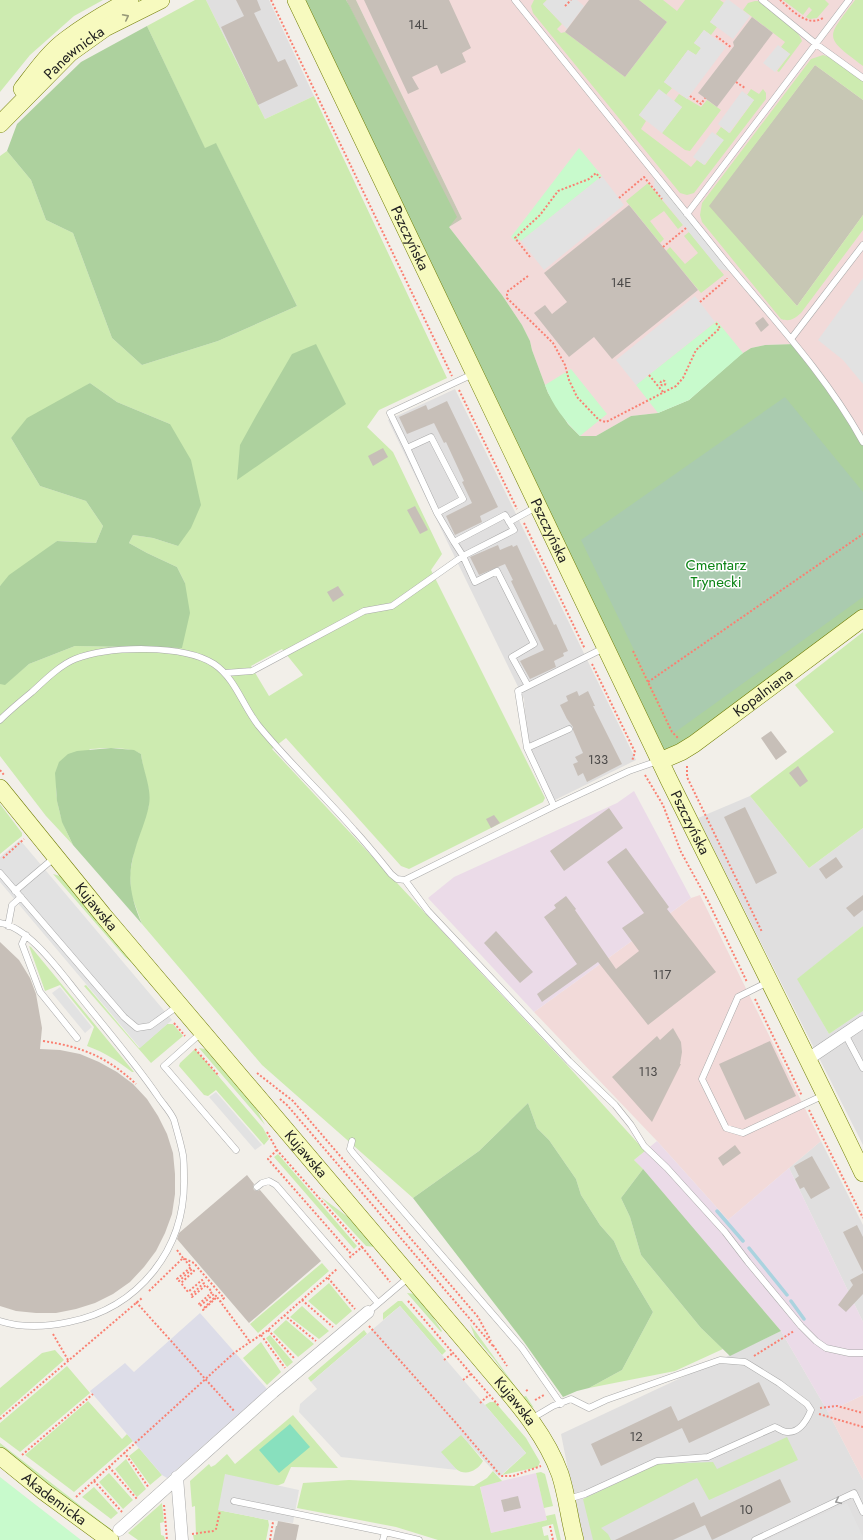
<svg xmlns="http://www.w3.org/2000/svg" width="863" height="1540" viewBox="0 0 863 1540" font-family="Jost,sans-serif">
<rect width="100%" height="100%" fill="#f2efe9"/>
<path fill="#e0dfdf" d="M206 0H269L314 96 265 119Z
M455 389 636 760 555 800 527 744 524 699 388 420Z
M750 796 809 868 863 828V926L798 979 829 1034 863 1011V1145L698 818Z
M821 1141 863 1225V1322L789 1168Z
M781 1331 828 1412 863 1480V1540H582L561 1434Z"/>
<path fill="#f2dad9" d="M356 0H863V442L795 344 765 345 751 348 658 413 631 416 596 436H580L548 393 532 350 530 341 522 325 502 295 449 227 462 219Z
M700 895 821 1141 728 1220 657 1141 534 1012 691 898Z
M863 1395V1480L828 1412Z"/>
<path fill="#ebdbe8" d="M634 791 691 898 534 1012 428 898 454 877 617 803Z
M657 1141 728 1220 789 1168 863 1322V1395L828 1412 781 1331 634 1160Z
M536 1473 547 1520 491 1533 480 1486Z"/>
<path fill="#c7c7b4" d="M346 0H356L462 219 449 227 391 89Z
M815 65 863 100V215L797 306 708 206Z"/>
<path fill="#cdebb0" fill-rule="evenodd" d="M0 0H103L74 16 30 55 0 92Z
M195 0H206L265 119 314 96 447 378 379 410 367 427 393 452 442 554 431 570 545 798 543 802 409 869 401 866 286 738 272 749 567 1065 645 1151 634 1160 643 1169 621 1198 630 1217 641 1255 701 1328 723 1349 675 1371 589 1388 622 1370 653 1312 622 1260 614 1241 600 1225 581 1195 576 1179 549 1140 537 1128 528 1103 479 1151 413 1198 262 1065 142 924 131 894 130 873 134 851 149 805V791L143 767 141 754C127 746 107 748 90 749L56 787C57 810 63 825 73 845L46 816 0 756V684H5L29 664 75 646 182 648 185 583 177 567 147 553 129 543 133 535 153 538 178 546 170 424 117 402 90 383 11 438 40 486 86 501 103 526 96 543 57 541 0 586V156L7 151 31 180 46 220 73 233 112 338 142 365 218 341 297 306 216 144 205 149 147 26ZM282 649 303 675 269 696 251 666Z
M534 0H547L543 4 562 24 557 29 561 33 565 32 625 77 667 22 639 0H663L677 11 685 0H720L724 3 710 22 717 27 711 35 704 30 694 43 701 48 696 55 688 50 664 82 672 88 666 95 659 90 639 115 646 121 641 129 691 167 697 160 705 165 723 140 716 134 721 127 730 133 754 100 747 95 751 89 759 94 763 89 766 93V99L694 193 687 195 680 193 533 13 531 6Z
M783 0H825L829 4 817 18 810 19 806 17 812 10 809 7 803 15Z
M855 0H863V66C823 36 826 39 855 0Z
M755 1H758C771 11 797 25 802 41L779 72 777 71 790 54 781 47 785 42 743 10 748 3Z
M823 55 832 58 863 81V100L815 65 709 206 797 306 863 215V230L801 313C794 319 790 322 781 319L702 222 700 215 702 203 811 59Z
M679 94 701 107 707 100 721 110 690 151 685 150 662 133 682 107 674 101Z
M648 183 683 225 678 229 664 211 650 221 664 239 660 243 626 201Z
M689 232 724 275 701 293 666 251 670 247 685 264 698 253 684 236Z
M863 632V828L809 868 750 796 834 732 795 685Z
M0 804 22 833V836L0 854Z
M53 874 60 876 149 981 146 980 133 964 125 957Z
M863 926V1011L829 1034 797 979Z
M29 946 31 947 134 1072H132C118 1061 104 1052 87 1046L94 1027 60 985 45 991Z
M86 985 139 1048 167 1024H173L183 1036 151 1063 84 986Z
M199 1048 205 1049 256 1108 265 1125Z
M195 1049 263 1128 269 1139 264 1145 216 1090 208 1096 204 1095 179 1066 180 1063Z
M278 1154 357 1246 354 1249 274 1157Z
M321 1197 352 1220 375 1247 366 1246Z
M322 1263 329 1271 258 1333 250 1324Z
M329 1283 352 1311 336 1325 308 1301Z
M407 1293 416 1294 425 1305 442 1331 441 1332Z
M398 1301H402L446 1351 442 1355 400 1306 383 1320V1313Z
M302 1306 329 1331 319 1339 290 1317Z
M286 1320 314 1344 298 1357 273 1332Z
M470 1324 523 1397 526 1396 534 1408 527 1404 494 1359 475 1337Z
M364 1330 367 1334 311 1382 308 1378Z
M270 1335 293 1362 287 1367 266 1338Z
M261 1342 281 1372 267 1385 243 1358Z
M55 1350 64 1360 0 1416V1388L42 1353Z
M67 1366 90 1393 20 1452 0 1437V1423Z
M88 1401 122 1439 127 1434 133 1441 74 1492 25 1455Z
M490 1402H495L526 1438 540 1462 538 1467 502 1475 526 1453 485 1405Z
M293 1415 338 1468 291 1467 284 1483 218 1510 268 1520 269 1525 266 1540H194L193 1535H196L195 1506 192 1507 190 1481 209 1464 211 1467 215 1465 227 1454 235 1464Z
M461 1434 483 1461C478 1470 466 1477 456 1469 450 1465 445 1458 440 1452Z
M787 1437 798 1460 709 1500 697 1478 601 1528 608 1534 611 1540H593L583 1499 658 1464 713 1462 717 1469Z
M0 1443 104 1524 111 1529H104L0 1448Z
M139 1448 162 1475 150 1485 129 1456Z
M126 1459 146 1489 137 1497 115 1469Z
M493 1471 502 1481 480 1487 491 1533 547 1520 546 1516 555 1514 561 1540H557L553 1524 542 1527 544 1536 548 1535 549 1540H438L396 1527 297 1508 303 1483 349 1480 474 1486 487 1478Z
M541 1472 545 1474 553 1506 544 1508 536 1473Z
M109 1473 133 1500 123 1509 99 1482Z
M94 1487 118 1513 111 1519 82 1497Z
M162 1503 164 1522 160 1523 161 1535 164 1536 165 1540H138L128 1533Z"/>
<path fill="#add19e" d="M296 0H346L349 5 457 217 449 227 502 295 522 325 530 341 532 350 548 393 568 424 580 436H596L631 416 658 413 689 400 740 355 751 348 765 345 795 344 863 442V610L664 755Z
M147 26 205 148 216 143 297 306 218 341 142 365 112 338 73 233 46 220 31 180 7 151 17 124 81 62Z
M316 344 346 404 237 480 240 445 256 416 292 354Z
M90 383 117 402 170 424 191 460 201 505 191 528 178 546 153 538 133 535 129 543 147 553 177 567 185 583 190 613 182 648 75 646 29 664 5 685 0 684V586L9 575 57 541 96 543 103 526 86 501 40 486 11 438 27 418Z
M111 748 134 750 141 754C143 771 152 788 149 805 146 821 139 835 135 850 126 878 131 898 142 924L73 845 62 822 57 801 55 773 59 762 68 754 77 751Z
M528 1103 537 1128 549 1140 576 1179 581 1195 600 1225 614 1241 622 1260 653 1312 622 1370 589 1388 577 1391 563 1397 524 1342 413 1198 479 1151Z
M643 1169 781 1331 730 1356 701 1328 641 1255 630 1217 621 1198Z"/>
<path fill="#aacbaf" d="M785 397 863 492V597L674 733 581 540Z"/>
<path fill="#c8facc" d="M579 148 602 176 521 241 518 238 515 241 511 237Z
M717 321 743 353 689 400 658 413 636 385Z
M571 369 607 414 580 436C565 421 552 405 545 385Z
M0 1477 81 1540H0Z"/>
<path fill="#88e0be" d="M290 1424 310 1447 279 1473 259 1450Z"/>
<path fill="#e2e2e2" d="M547 0H577L584 6 567 29 543 4Z
M726 0H729L750 16 733 39 710 22Z
M704 30 726 47 687 99 664 82 688 50 696 55 701 48 694 43Z
M778 45 790 54 775 72 763 63Z
M659 89 682 107 662 133 639 115Z
M742 91 754 100 729 133 718 124Z
M712 132 724 140 704 165 693 157Z
M655 173 734 272 719 269 654 189Z
M602 176 624 205 544 270 521 241Z
M863 278V384L843 360 818 340Z
M695 296 715 322 636 385 616 360Z
M20 840 172 1020 140 1048 0 882V857Z
M60 987 92 1027 85 1033 52 993Z
M216 1092 262 1145 255 1150 209 1097Z
M400 1306 526 1453 499 1477 461 1435 441 1452 457 1470 341 1457 299 1412 300 1404 317 1389 311 1382Z
M225 1474 299 1490 293 1523 268 1520 218 1510Z
M847 1503 863 1537V1540H766Z"/>
<path fill="#dddde8" d="M200 1313 267 1389 167 1478 162 1475 90 1391 125 1363 134 1372Z"/>
<g fill="none" stroke-linecap="round" stroke-linejoin="round">
<path stroke="#aad3df" stroke-width="3.5" d="M717 1211 743 1241
M749 1248 787 1295
M791 1301 804 1319"/>
</g>
<path fill="#c7bfb8" d="M236 0H257L261 10 254 13 278 62 285 59 298 86 258 105 221 27 244 16Z
M364 0H449L471 48 462 53 466 62 441 74 437 65 412 77 419 89 408 94Z
M589 0H639L667 22 625 77 565 32Z
M752 17 773 33 717 107 698 93 734 46 733 42Z
M629 205 698 290 612 359 594 337 569 357 534 313 545 305 552 314 567 302 544 273Z
M763 317 769 325 761 332 755 323Z
M447 401 498 507 480 516 482 522 455 535 446 516 472 503 462 482 464 481 446 442 444 443 434 423 407 434 399 417 426 405 428 410Z
M383 448 388 457 373 466 368 456Z
M415 506 428 530 420 534 407 510Z
M498 545 500 550 512 545 513 547 517 545 554 625 556 624 568 651 563 653 564 656 554 661 556 667 530 679 520 661 544 650 511 581 513 580 505 564 479 575 470 557Z
M338 586 344 595 333 602 327 592Z
M577 691 579 696 588 691 595 706H593L622 764 587 782 583 773 578 776 573 764 578 762 575 757 583 753 573 730V727L567 719 560 705 568 701 566 696Z
M771 731 787 752 776 760 761 738Z
M798 766 808 781 800 787 789 773Z
M745 807 777 873 756 884 724 817Z
M609 808 623 828 564 871 550 851Z
M494 815 500 823 491 828 486 819Z
M626 848 669 907 667 909 716 972 648 1025 598 962 542 1002 537 994 577 964 544 917 556 908 554 905 566 896 576 909 575 910 616 969 639 951 622 928 644 913 607 862Z
M836 857 843 867 826 879 819 869Z
M863 895V910L854 917 846 908Z
M496 931 533 972 520 983 484 943Z
M0 942 19 960 30 978 36 994 42 1028 40 1049 60 1050 80 1054 99 1062 117 1072 133 1084 147 1099 158 1116 167 1134 173 1153 175 1174V1194L172 1214 165 1233 156 1251 144 1267 130 1282 113 1294 95 1303 76 1309 56 1313H36L16 1311 0 1306Z
M673 1028 681 1042 682 1052 680 1064H681L652 1122 612 1077 657 1036 660 1040Z
M770 1041 796 1096 745 1120 719 1064Z
M735 1145 741 1153 723 1166 718 1158Z
M812 1156 830 1188 811 1199 804 1187 800 1189 795 1179 799 1176 794 1166Z
M247 1175 254 1184 253 1187 254 1190 257 1191 260 1190 321 1261 249 1323 177 1239 179 1233Z
M857 1225 863 1237V1272L843 1232Z
M863 1273V1294L846 1312 838 1305 853 1285 850 1280Z
M759 1382 770 1405 689 1443 682 1428 601 1466 591 1444 671 1406 678 1421Z
M780 1479 791 1502 712 1540 705 1525 673 1540H615L694 1502 701 1517Z
M518 1496 521 1508 504 1512 501 1500Z
M278 1521 299 1525 296 1540H273L276 1526H277Z"/>
<g fill="none" stroke-linecap="round" stroke-linejoin="round">
<g stroke="#a9a9a9" stroke-width="7">
<path id="lane" d="M515 0C586 87 655 175 726 262 774 320 826 375 863 442
M762 0 816 44 863 78
M687 214 849 0
M791 339 863 245
M407 448 437 513
M505 515 514 530 463 556 454 542Z
M509 522 538 506
M454 542 437 513 463 499 431 437 407 448 390 413 473 374
M225 673 252 671 364 611 392 606 463 556 475 582 497 571 534 644 512 657 528 686 604 648
M528 686 518 691 527 748 554 806
M0 720C10 710 21 701 32 692 44 681 60 665 75 659 109 646 183 644 214 664 235 678 243 706 258 725 288 762 323 794 354 830 367 844 379 859 391 874L397 879 405 880 554 806 629 771 658 761
M527 748 569 729
M0 873 124 1017 137 1028 150 1026 178 1006
M405 880 428 911 569 1061 615 1105 631 1125 644 1146 667 1168 725 1232 748 1262 801 1326 816 1341 826 1348 849 1353H863
M15 891 54 858
M0 923C29 927 61 973 79 995 105 1028 133 1060 157 1095 162 1103 171 1112 174 1120 177 1131 181 1144 183 1155 184 1162 184 1170 184 1177 186 1249 139 1308 69 1322 46 1327 22 1328 0 1321
M8 926 12 905 21 897
M26 935 22 944 40 992 77 1038
M768 982 738 997 702 1079 726 1128 743 1133 824 1095
M201 1033 164 1066 236 1150
M845 1034 863 1068
M352 1141 350 1149 353 1153 522 1348 561 1404
M257 1187 262 1183 269 1181 276 1185 378 1303
M368 1312 409 1277
M531 1419 553 1406 571 1399 589 1408 606 1400 720 1360 745 1362 779 1383 807 1404 811 1410C807 1420 800 1433 787 1432 783 1432 778 1428 775 1427L708 1457 657 1461 585 1494 568 1499
M234 1501 385 1532
M383 1540 385 1532 419 1540
M755 1540 854 1493 863 1512"/>
</g>
<g stroke="#a9a9a9" stroke-width="13">
<path id="street" d="M808 1059 863 1022
M177 1477 182 1540
M119 1530 273 1392 368 1312"/>
</g>
<g stroke="#707d05" stroke-width="18">
<g id="secondary">
<path id="s1" d="M296 0 669 780C734 911 800 1041 863 1173"/>
<path d="M22 89C36 71 49 52 67 39 87 24 109 11 130 0"/>
<path id="s2" d="M0 124 70 53 105 28 161 0"/>
<path id="s3" d="M660 761 681 752 694 744 863 618"/>
<path id="s4" d="M0 788 103 915 482 1361C511 1396 544 1430 560 1474 567 1495 569 1518 575 1540"/>
<path id="s5" d="M0 1456 43 1491 110 1540"/>
</g>
</g>
<path stroke="#fa8072" stroke-width="2" stroke-dasharray="2 2" stroke-linecap="butt" d="M271 0 452 376
M780 0C791 9 807 28 823 18
M565 6 571 0
M716 36 732 48
M736 82 745 88
M690 96 701 104 705 98
M619 198 644 177 662 199
M663 247 686 228
M530 257 515 238 540 215 558 191 589 179 596 173 600 178
M528 276 508 291 507 294V298L553 343 565 365 569 380 577 397 599 420 606 422 676 386 683 378 696 350 720 328 715 322
M700 302 727 279V278
M649 375 663 392
M660.5 383a2.5 2.5 0 1 1 5 0a2.5 2.5 0 1 1-5 0Z
M459 390 517 509
M524 523 585 649
M633 651 672 732 678 738
M592 664 635 752 632 761
M648 682 863 534
M687 766V777L762 932
M0 770 4 775
M645 775 663 805 681 852 708 901 747 982
M3 858 24 839
M755 999 802 1096
M174 1023 185 1036
M43 1041C83 1047 107 1057 136 1084
M195 1049 219 1076
M257 1073 293 1101 478 1317 491 1341
M280 1099 287 1105 493 1346
M809 1110 863 1218
M267 1132 277 1150 362 1247 349 1258
M277 1150 268 1159 352 1255
M362 1247 390 1282
M177 1250 183 1258 194 1263 198 1268 224 1298 221 1301
M328 1278 355 1309
M149 1291 183 1258 191 1267 177 1279 179 1281 192 1269 194 1271 181 1283 188 1292 202 1280 204 1283 191 1295 192 1297 206 1285 212 1292 199 1304 200 1306 214 1294 216 1296 203 1309V1310L217 1297 250 1342
M302 1300 333 1327
M408 1301 499 1406
M136 1302 235 1412
M284 1315 316 1341
M369 1326 456 1423 501 1476H513L541 1466
M268 1330 294 1358
M53 1334 68 1360
M261 1335 285 1368
M493 1345 507 1366
M754 1356 794 1331
M444 1360 453 1353
M463 1380 471 1374
M526 1391 529 1389
M535 1400 544 1395
M480 1403 489 1395
M820 1408 837 1406 863 1413
M819 1414 863 1427
M0 1419 142 1298
M124 1452 149 1488
M22 1455 93 1394
M109 1467 137 1499
M94 1481 122 1512
M76 1497 234 1353 268 1330 337 1269
M164 1505 167 1540
M550 1526 553 1540
M192 1534 213 1531 216 1529 220 1511
M270 1540 273 1522"/>
<use href="#lane" stroke="#fff" stroke-width="6"/>
<use href="#street" stroke="#fff" stroke-width="12"/>
<use href="#secondary" stroke="#f7fabf" stroke-width="17"/>
</g>
<defs><path id="oneway-chevron" d="M-2-3.5L2.5 0L-2 3.5" fill="none" stroke-width="1.6" stroke-linecap="round" stroke-linejoin="round"/></defs>
<use stroke="#979978" href="#oneway-chevron" transform="translate(126 17) rotate(-27)"/>
<use stroke="#9c9c9c" href="#oneway-chevron" transform="translate(838 1501) rotate(155)"/>
<g text-anchor="middle" dominant-baseline="central" stroke-width="3" stroke-linejoin="round" paint-order="stroke">
<g font-size="13" fill="#4b4948">
<text x="418" y="24">14L</text>
<text x="621" y="282">14E</text>
<text x="598" y="759">133</text>
<text x="662" y="974">117</text>
<text x="648" y="1071">113</text>
<text x="636" y="1436">12</text>
<text x="746" y="1509">10</text>
</g>
<g font-size="15" fill="#222" stroke="#fff">
<text stroke="none"><textPath href="#s2" startOffset="103">Panewnicka</textPath></text>
<text stroke="none"><textPath href="#s1" startOffset="264">Pszczyńska</textPath></text>
<text stroke="none"><textPath href="#s1" startOffset="588">Pszczyńska</textPath></text>
<text stroke="none"><textPath href="#s3" startOffset="124">Kopalniana</textPath></text>
<text stroke="none"><textPath href="#s1" startOffset="912">Pszczyńska</textPath></text>
<text stroke="none"><textPath href="#s4" startOffset="153">Kujawska</textPath></text>
<text stroke="none"><textPath href="#s4" startOffset="477">Kujawska</textPath></text>
<text stroke="none"><textPath href="#s4" startOffset="801">Kujawska</textPath></text>
<text stroke="none"><textPath href="#s5" startOffset="69">Akademicka</textPath></text>
</g>
<g font-size="15" fill="#0c8416" stroke="#fff">
<text x="716" y="565">Cmentarz<tspan x="716" dy="17">Trynecki</tspan></text>
</g>
</g>
</svg>
